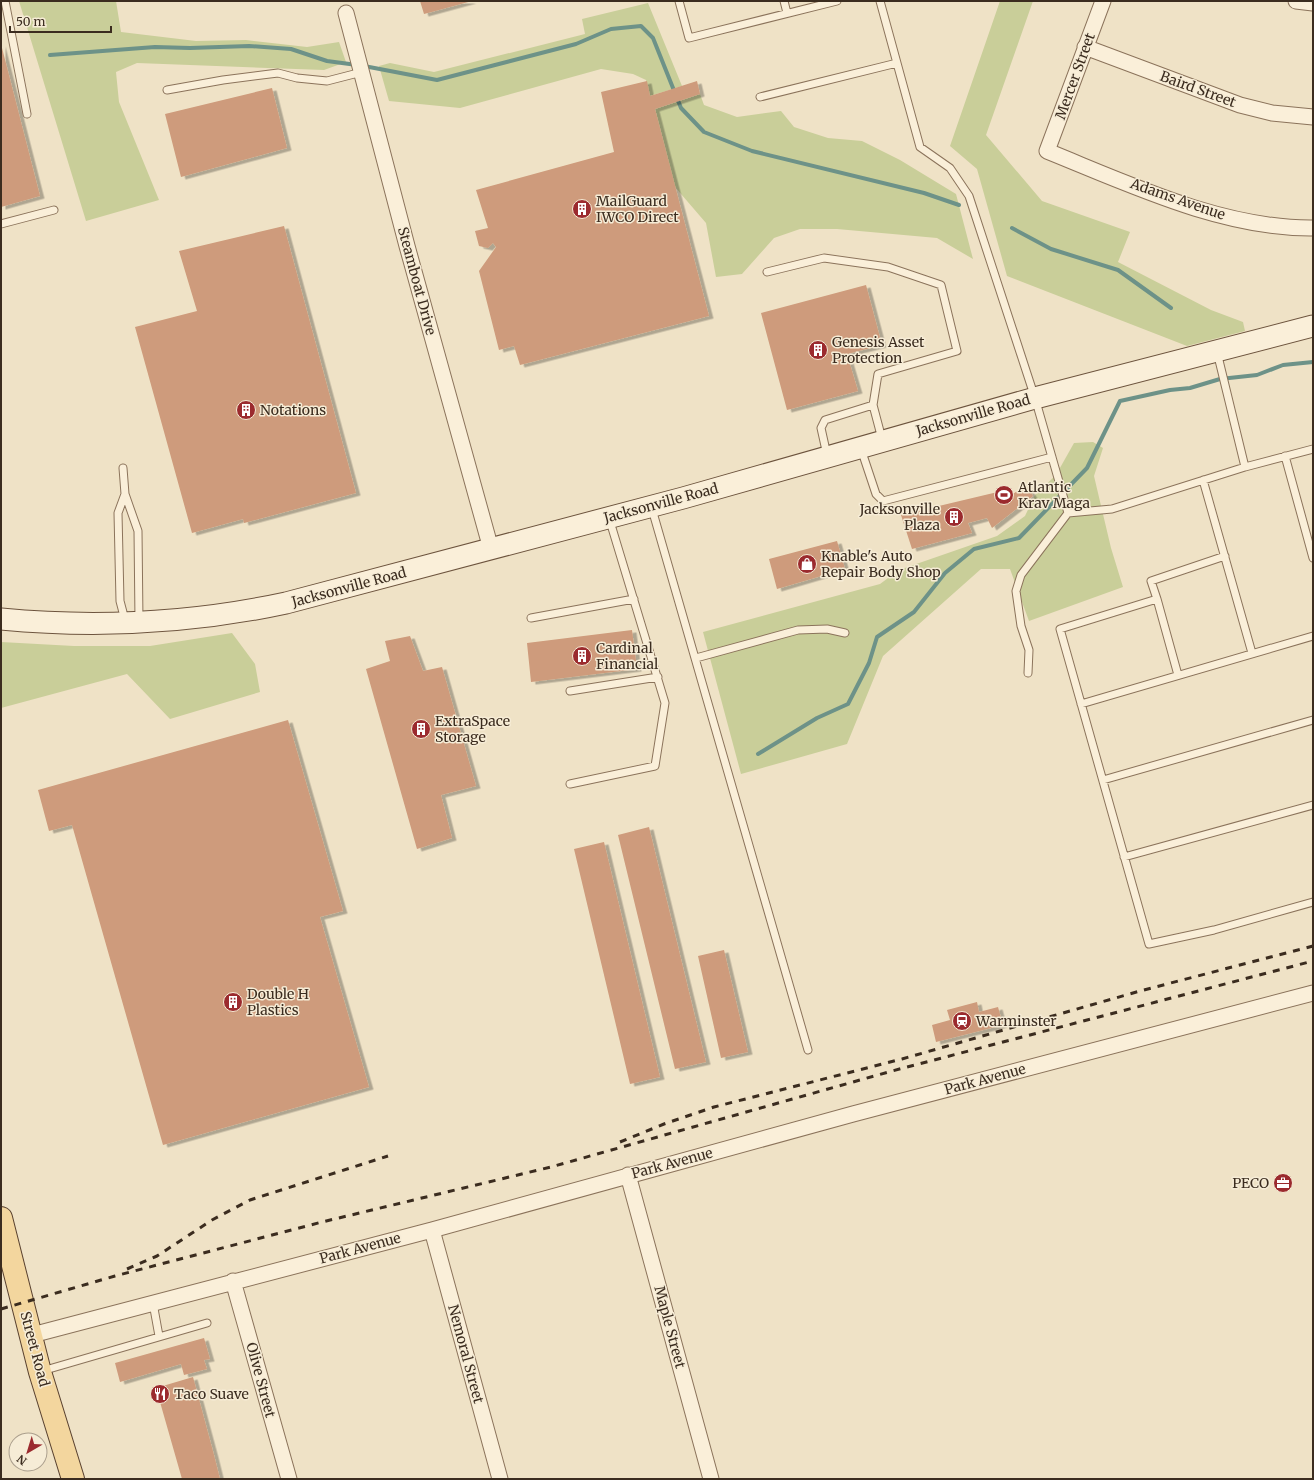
<svg xmlns="http://www.w3.org/2000/svg" width="1314" height="1480" viewBox="0 0 1314 1480" font-family="Merriweather,serif">
<defs>
<filter id="shadow"><feDropShadow dx="4.5" dy="2.5" stdDeviation="0" flood-color="#0004"/></filter>
</defs>
<rect width="100%" height="100%" fill="#efe2c6"/>
<path fill="#c9ce99" d="M19 1H116L121 32 196 41 246 40 307 47 339 42 346 62 324 70 137 63 116 72 119 102 159 200 86 221Z
M1000 1H1033L986 135 1042 201 1130 232 1118 262 1211 310 1243 322 1245 331 1187 346 1007 276 977 169 950 146Z
M648 3 682 86 650 96 646 80 633 74 601 69 460 108 389 101 379 66 390 63 434 72 585 34 582 19Z
M700 94 704 105 737 117 781 111 794 127 828 138 862 141 900 160 956 194 973 259 937 238 837 229H800L774 238 742 274 716 277 706 223 675 187 655 109Z
M1093 442 1103 448 1094 476 1111 548 1123 587 1029 621 1010 569H981L883 656 847 744 741 774 703 632 880 584 899 570 997 536 1025 516 1035 495 1056 475 1074 443Z
M232 633 255 664 260 692 170 719 127 674 1 708V642L74 646H150Z"/>
<g fill="none" stroke-linecap="round" stroke-linejoin="round">
<path stroke="#6d9288" stroke-width="4" d="M50 55 155 47 190 48 249 46 291 49 327 61 357 65
M364 66 437 80 576 44 611 29 641 26 653 38 681 108 704 132 752 151 924 193 959 205
M1012 228 1051 249 1118 270 1171 308
M758 754 817 718 848 704 869 663 877 637 914 612 945 573 974 549 1019 538 1087 468 1120 401 1170 390 1190 388 1220 379 1257 375 1283 365 1313 362"/>
</g>
<path fill="#ce9b7b" filter="url(#shadow)" d="M420 1H472L424 14Z
M1 44 40 196 1 207Z
M647 81 650 96 697 81 700 94 655 109 709 316 520 365 514 346 499 350 479 271 496 247 493 243 488 248 479 246 475 231 488 228 476 190 614 152 601 92Z
M272 88 287 148 181 177 165 114Z
M284 226 356 493 244 523 243 519 192 533 135 327 197 311 179 251Z
M866 285 882 345 847 354 858 391 787 410 761 313Z
M1026 485 1033 496 992 528 987 518 968 523 972 533 912 549 901 515 1006 490 1010 496Z
M837 541 845 569 777 589 769 559Z
M632 630 637 669 531 682 527 643Z
M410 636 423 671 442 667 476 786 441 795 452 838 417 849 366 669 390 661 385 641Z
M288 720 343 911 320 917 369 1087 163 1145 72 825 49 831 38 790Z
M649 827 706 1062 675 1069 618 835Z
M604 842 660 1077 630 1084 574 849Z
M724 950 748 1052 721 1058 698 956Z
M977 1002 979 1012 998 1007 1003 1025 936 1042 932 1025 950 1020 947 1010Z
M204 1338 210 1359 204 1360 207 1369 184 1375 181 1364 120 1382 115 1363Z
M193 1377 214 1455 220 1479H182L156 1388Z"/>
<g fill="none" stroke-linecap="round" stroke-linejoin="round">
<g stroke="#8b735b" stroke-width="9">
<path id="lane" d="M5 1 27 114
M679 1 689 38 837 1
M784 1 787 13
M880 1 920 147 950 168 969 196 1035 398 1068 513 1112 509 1245 467 1217 352
M167 90 223 80 278 73 297 78 327 81 362 72
M760 97 897 63
M1 224 54 210
M767 272 824 258 888 267 941 285 957 351 878 374 873 405 882 439
M861 449 876 494 883 501 1052 457
M827 455 821 428 825 420 873 405
M1285 456 1313 558
M1245 467 1313 449
M123 468 125 494 138 531 139 621
M1203 480 1252 653
M125 494 118 513 120 601 125 620
M652 509 808 1050
M1225 556 1151 581 1157 599 1060 629 1149 944 1214 930 1313 902
M1157 599 1178 675
M531 618 634 599
M696 658 798 630 827 629 845 633
M1028 673 1029 650 1021 626 1016 591 1021 575 1068 513
M570 691 658 677
M1081 704 1313 636
M1103 780 1313 720
M570 784 655 766 665 703 609 518
M1124 857 1313 805
M153 1303 159 1336
M42 1371 207 1323"/>
</g>
<g stroke="#8b735b" stroke-width="17">
<path id="street" d="M1103 1 1047 151C1129 184 1223 229 1313 228
M1296 1 1313 3
M346 13 407 246 491 549
M1085 47 1240 105 1272 113 1313 117
M628 1175 711 1479
M432 1230 500 1479
M233 1281 289 1479
M32 1335 432 1230 853 1114 1313 993"/>
</g>
<g stroke="#6d543e" stroke-width="23">
<path id="secondary" d="M1 619C96 628 193 623 286 603L683 498 1035 398 1313 326"/>
</g>
<g stroke="#59412f" stroke-width="24">
<path id="primary" d="M1 1218 40 1372 73 1479"/>
</g>
<use href="#lane" stroke="#faefd9" stroke-width="7"/>
<use href="#street" stroke="#faefd9" stroke-width="15"/>
<use href="#secondary" stroke="#faefd9" stroke-width="21"/>
<use href="#primary" stroke="#f3d69e" stroke-width="22"/>
<path stroke="#3b2c1f" stroke-width="3" stroke-dasharray="7 7" stroke-linecap="butt" d="M620 1142 664 1124 714 1107 902 1059 1140 991 1313 946
M127 1269 157 1256 212 1220 250 1200 388 1156
M1 1309 115 1276 322 1222 551 1167 892 1071 1313 961"/>
</g>
<defs>
<g id="building-disc" transform="scale(1)"><circle r="9.5" fill="#9b2a2e" stroke="#f6ecd6"/><path d="M-4-6H4V6H1V3H-1V6H-4ZM-2.5-4.3h1.7v1.8h-1.7ZM.8-4.3h1.7v1.8H.8ZM-2.5-1h1.7V.8h-1.7ZM.8-1h1.7V.8H.8Z" fill="#fff"/></g>
<g id="stadium-disc" transform="scale(1)"><circle r="9.5" fill="#9b2a2e" stroke="#f6ecd6"/><path d="M0-5a6.5 5 0 1 0 0 10a6.5 5 0 1 0 0-10ZM-3.5-1.8h7v3.6h-7Z" fill="#fff"/></g>
<g id="shop-disc" transform="scale(1)"><circle r="9.5" fill="#9b2a2e" stroke="#f6ecd6"/><path d="M-5-2.5h2.3a2.7 3.5 0 0 1 5.4 0H5L5.5 6h-11ZM-1.5-2.5h3a1.5 2.3 0 0 0-3 0Z" fill="#fff"/></g>
<g id="station-disc" transform="scale(1)"><circle r="9.5" fill="#9b2a2e" stroke="#f6ecd6"/><path d="M-3-6H3Q5-6 5-4V2Q5 4 3 4L4.5 6H3L1.5 4h-3L-3 6H-4.5L-3 4Q-5 4-5 2V-4Q-5-6-3-6ZM-3.5-4v3h7v-3ZM-3.5 1v1.5H-2V1ZM2 1v1.5H3.5V1Z" fill="#fff"/></g>
<g id="office-disc" transform="scale(1)"><circle r="9.5" fill="#9b2a2e" stroke="#f6ecd6"/><path d="M-6-3h4V-5.5h4V-3h4V5H-6ZM-1-4.5V-3h2v-1.5ZM-6 0V1H6V0Z" fill="#fff"/></g>
<g id="restaurant-disc" transform="scale(1)"><circle r="9.5" fill="#9b2a2e" stroke="#f6ecd6"/><path d="M-5-6h1v4h1v-4h1v4h1v-4h1v5L-1.5 .5V6h-2V.5L-5-1ZM5-6V6H3V1.5H1.5Q1.5-4 5-6Z" fill="#fff"/></g>
</defs>
<g fill-rule="evenodd">
<use href="#building-disc" x="582" y="209"/>
<use href="#building-disc" x="818" y="350"/>
<use href="#building-disc" x="246" y="410"/>
<use href="#stadium-disc" x="1004" y="495"/>
<use href="#building-disc" x="954" y="517"/>
<use href="#shop-disc" x="807" y="564"/>
<use href="#building-disc" x="582" y="656"/>
<use href="#building-disc" x="421" y="729"/>
<use href="#building-disc" x="233" y="1002"/>
<use href="#station-disc" x="962" y="1021"/>
<use href="#office-disc" x="1283" y="1183"/>
<use href="#restaurant-disc" x="160" y="1394"/>
</g>
<g text-anchor="middle" dominant-baseline="central" stroke-width="3" stroke-linejoin="round" paint-order="stroke">
<g font-size="14" fill="#3b2c1f" stroke="#f6ecd6">
<text transform="translate(1075 76) rotate(-70)">Mercer Street</text>
<text transform="translate(1198 89) rotate(20)">Baird Street</text>
<text transform="translate(1178 199) rotate(19)">Adams Avenue</text>
<text transform="translate(417 281) rotate(75)">Steamboat Drive</text>
<text transform="translate(973 415) rotate(-16)">Jacksonville Road</text>
<text transform="translate(661 503) rotate(-15)">Jacksonville Road</text>
<text transform="translate(349 587) rotate(-15)">Jacksonville Road</text>
<text transform="translate(985 1079) rotate(-15)">Park Avenue</text>
<text transform="translate(672 1163) rotate(-15)">Park Avenue</text>
<text transform="translate(360 1248) rotate(-15)">Park Avenue</text>
<text transform="translate(670 1327) rotate(75)">Maple Street</text>
<text transform="translate(35 1349) rotate(75)">Street Road</text>
<text transform="translate(466 1354) rotate(75)">Nemoral Street</text>
<text transform="translate(261 1380) rotate(75)">Olive Street</text>
</g>
<g font-size="14" fill="#3b2c1f" stroke="#f6ecd6" text-anchor="start">
<text x="596" y="201">MailGuard<tspan x="596" dy="16">IWCO Direct</tspan></text>
<text x="832" y="342">Genesis Asset<tspan x="832" dy="16">Protection</tspan></text>
<text x="260" y="410">Notations</text>
<text x="1018" y="487">Atlantic<tspan x="1018" dy="16">Krav Maga</tspan></text>
<text x="940" y="509" text-anchor="end">Jacksonville<tspan x="940" dy="16">Plaza</tspan></text>
<text x="821" y="556">Knable's Auto<tspan x="821" dy="16">Repair Body Shop</tspan></text>
<text x="596" y="648">Cardinal<tspan x="596" dy="16">Financial</tspan></text>
<text x="435" y="721">ExtraSpace<tspan x="435" dy="16">Storage</tspan></text>
<text x="247" y="994">Double H<tspan x="247" dy="16">Plastics</tspan></text>
<text x="976" y="1021">Warminster</text>
<text x="1269" y="1183" text-anchor="end">PECO</text>
<text x="174" y="1394">Taco Suave</text>
</g>
</g>
<rect width="1314" height="1480" fill="none" stroke="#3b2c1f" stroke-width="4"/>
<g transform="translate(28 1452) rotate(218)"><circle r="19" fill="#f6ecd6" stroke="#ab9f8d"/>
<path d="M0-3L7 15L0 10L-7 15Z" fill="#9b2a2e"/>
<text y="-6" font-size="11" font-weight="bold" text-anchor="middle" fill="#3b2c1f">N</text>
</g>
<path d="M10 26v6h101v-6" fill="none" stroke="#3b2c1f" stroke-width="2"/>
<text x="16" y="26" font-size="12" fill="#3b2c1f" stroke="#f6ecd6" stroke-width="3" paint-order="stroke">50 m</text>
</svg>
